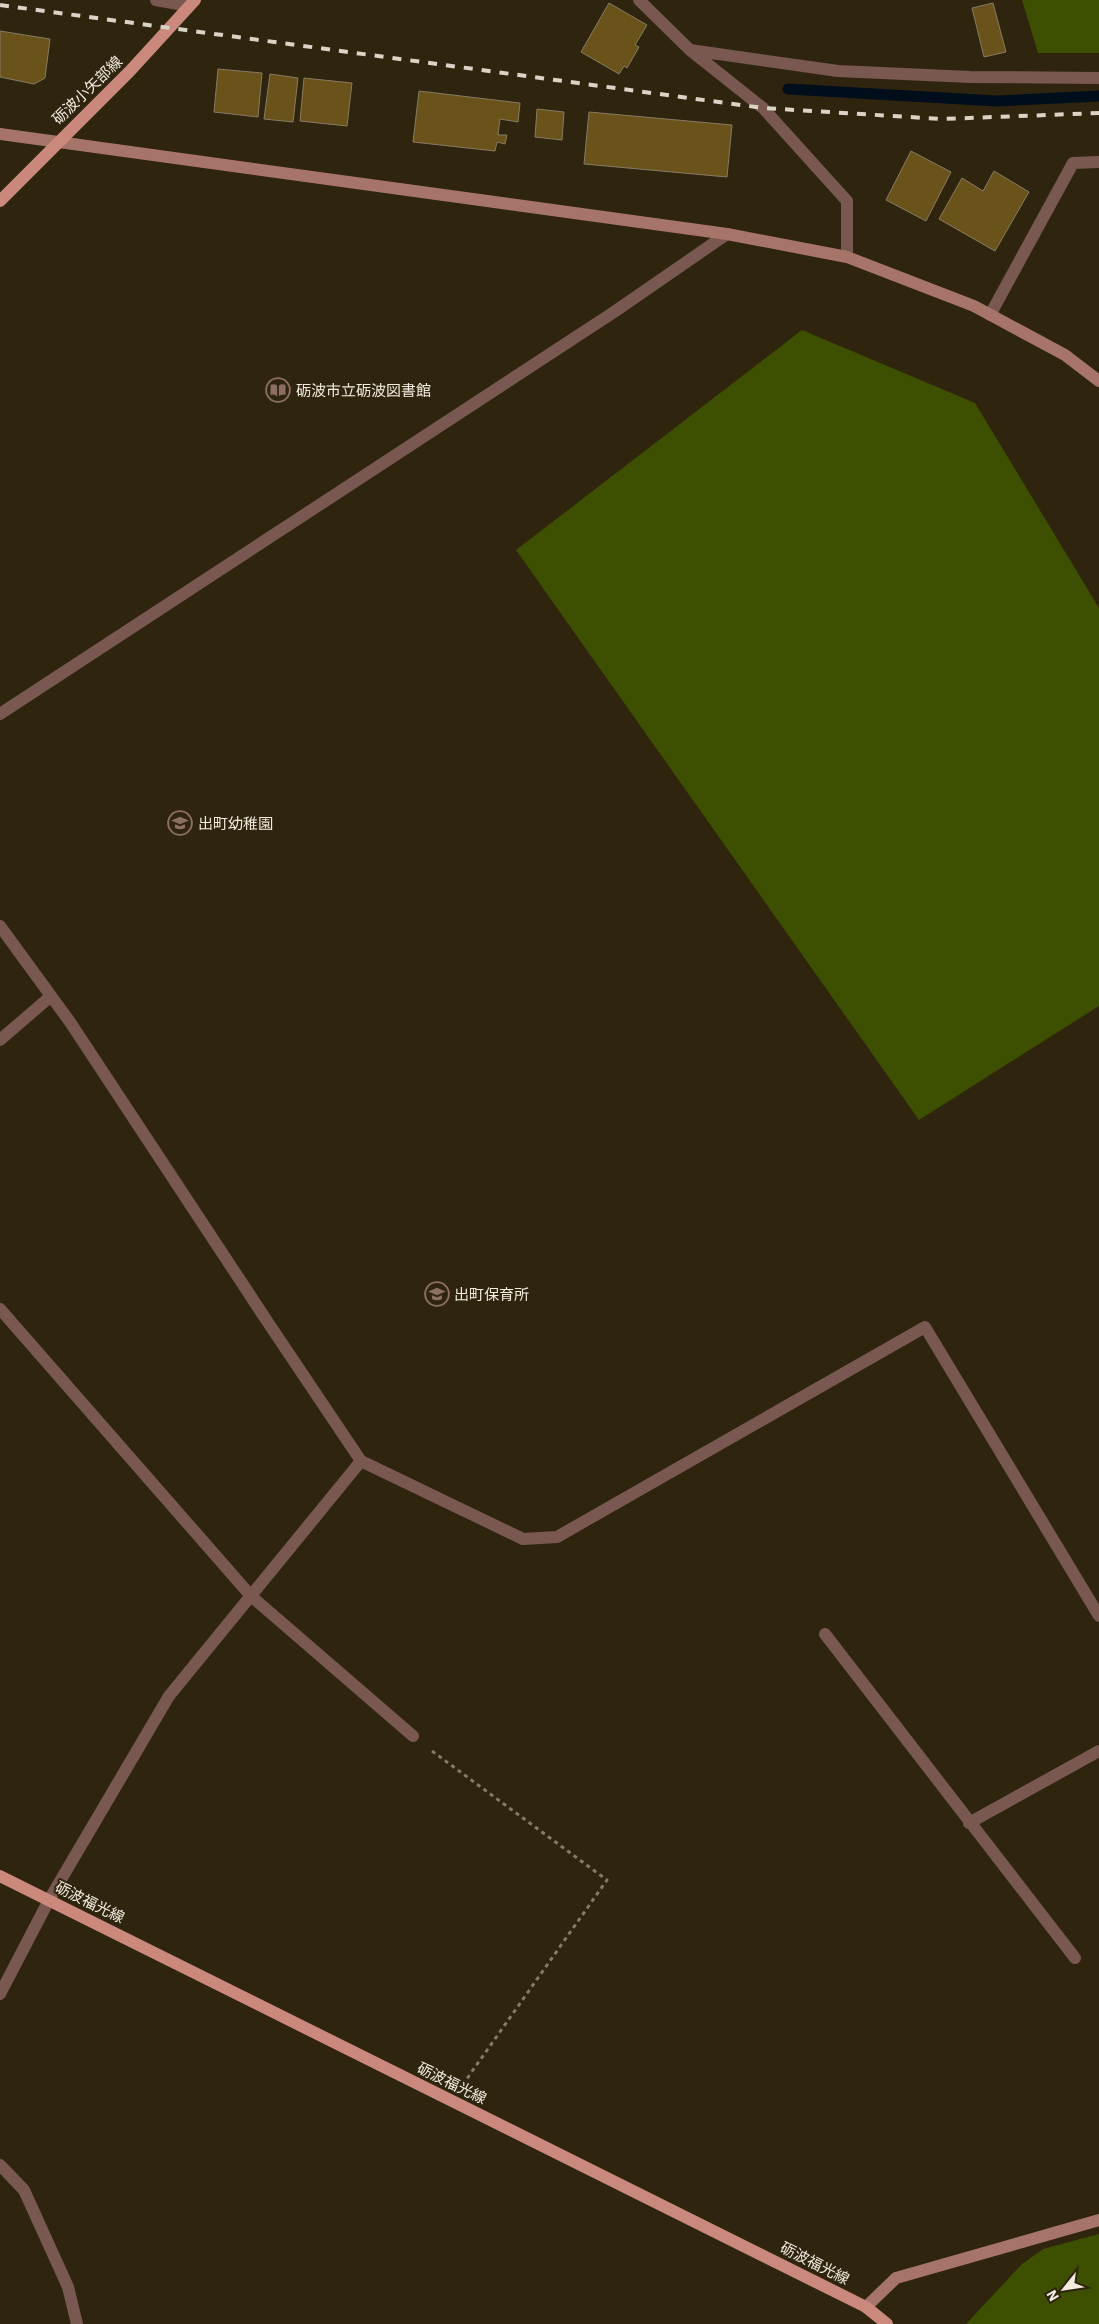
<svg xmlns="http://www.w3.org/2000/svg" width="1099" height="2324" viewBox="0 0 1099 2324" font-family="'IBM Plex Sans','Noto Sans JP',sans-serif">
<rect width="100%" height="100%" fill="#2f250f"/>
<path fill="#3d4f01" d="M1022 0H1099V53H1038Z
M802 330 975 403 1099 608V1006L919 1120 516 550Z
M1099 2234V2324H966L1022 2264 1043 2249Z"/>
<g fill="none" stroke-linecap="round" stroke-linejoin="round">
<path stroke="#000e1c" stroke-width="11" d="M788 89 997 101 1099 96"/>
</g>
<path fill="#6a531b" stroke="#877b63" d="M609 3 647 25 635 45 639 47 627 68 624 66 619 74 581 52Z
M993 3 1006 52 984 57 972 8Z
M0 31 50 39 45 78 34 84 0 77Z
M218 69 262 73 258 117 214 112Z
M270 74 298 78 293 122 264 119Z
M304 78 352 83 347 126 300 121Z
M419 91 520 103 518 122 500 119 498 135H507L505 144 497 142 495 151 413 142Z
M537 109 564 112 562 140 535 137Z
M589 112 732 125 727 177 584 164Z
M911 151 951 172 926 221 886 200Z
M994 171 1029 192 995 251 939 219 962 178 983 191Z"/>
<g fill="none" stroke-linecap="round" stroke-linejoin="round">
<path stroke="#837a68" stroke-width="3" stroke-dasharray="4 4" stroke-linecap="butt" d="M432 1751 607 1880 466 2080"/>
<path stroke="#795852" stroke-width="12" d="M0 1309 251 1596 413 1736
M0 1994 49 1900 169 1696 361 1461
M0 2165 24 2190 68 2287 77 2324"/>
<path stroke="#795852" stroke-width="12" d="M156 0 189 6
M639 0 690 50 763 108 847 201V257
M690 50 838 71 970 77 1099 78
M990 315 1073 163 1099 162
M0 714 614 312 727 234
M0 926 70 1022 269 1324 361 1461 523 1539 557 1537 925 1327 1099 1616
M0 1040 51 996
M825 1634 1075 1958
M969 1823 1099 1751"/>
<path stroke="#a7746a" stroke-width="12" d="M0 134 727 234 847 257 974 306 1065 355 1099 381
M866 2307 896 2278 1099 2220"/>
<path stroke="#cb897d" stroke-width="12" d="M0 201 130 71 195 0
M0 1876 866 2307 887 2324"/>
<path stroke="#dbd3c5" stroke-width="4" stroke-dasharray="9 9" stroke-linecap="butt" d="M0 5 763 108 942 119 1099 113"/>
</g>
<defs>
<g id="library-ring" transform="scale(1.25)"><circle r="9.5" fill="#2f250f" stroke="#8d6e63" stroke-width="1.5"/><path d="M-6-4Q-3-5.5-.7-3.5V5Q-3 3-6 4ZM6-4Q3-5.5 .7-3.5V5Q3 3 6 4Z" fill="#8d6e63"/></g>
<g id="school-ring" transform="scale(1.25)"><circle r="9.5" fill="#2f250f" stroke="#8d6e63" stroke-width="1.5"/><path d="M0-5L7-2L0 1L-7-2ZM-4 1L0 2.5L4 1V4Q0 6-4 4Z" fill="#8d6e63"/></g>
</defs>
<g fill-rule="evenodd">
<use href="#library-ring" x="278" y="390"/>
<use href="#school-ring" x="180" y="823"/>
<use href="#school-ring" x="437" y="1294"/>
</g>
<g text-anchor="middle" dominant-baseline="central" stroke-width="4" stroke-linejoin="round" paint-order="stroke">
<g font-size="15" fill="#f2ebde" stroke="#2f250f">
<text transform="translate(87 90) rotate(-44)">砺波小矢部線</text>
<text transform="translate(90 1902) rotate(26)">砺波福光線</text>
<text transform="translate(452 2083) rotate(26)">砺波福光線</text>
<text transform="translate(815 2263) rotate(27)">砺波福光線</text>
</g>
<g font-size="15" fill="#f2ebde" stroke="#2f250f" text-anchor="start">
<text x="296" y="390">砺波市立砺波図書館</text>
<text x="198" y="823">出町幼稚園</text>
<text x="454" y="1294">出町保育所</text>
</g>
</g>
<g transform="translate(1064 2289) rotate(240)" stroke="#2f250f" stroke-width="4" paint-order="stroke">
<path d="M0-4L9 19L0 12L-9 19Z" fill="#f2ebde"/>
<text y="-8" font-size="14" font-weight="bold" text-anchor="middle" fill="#f2ebde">N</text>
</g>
</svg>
